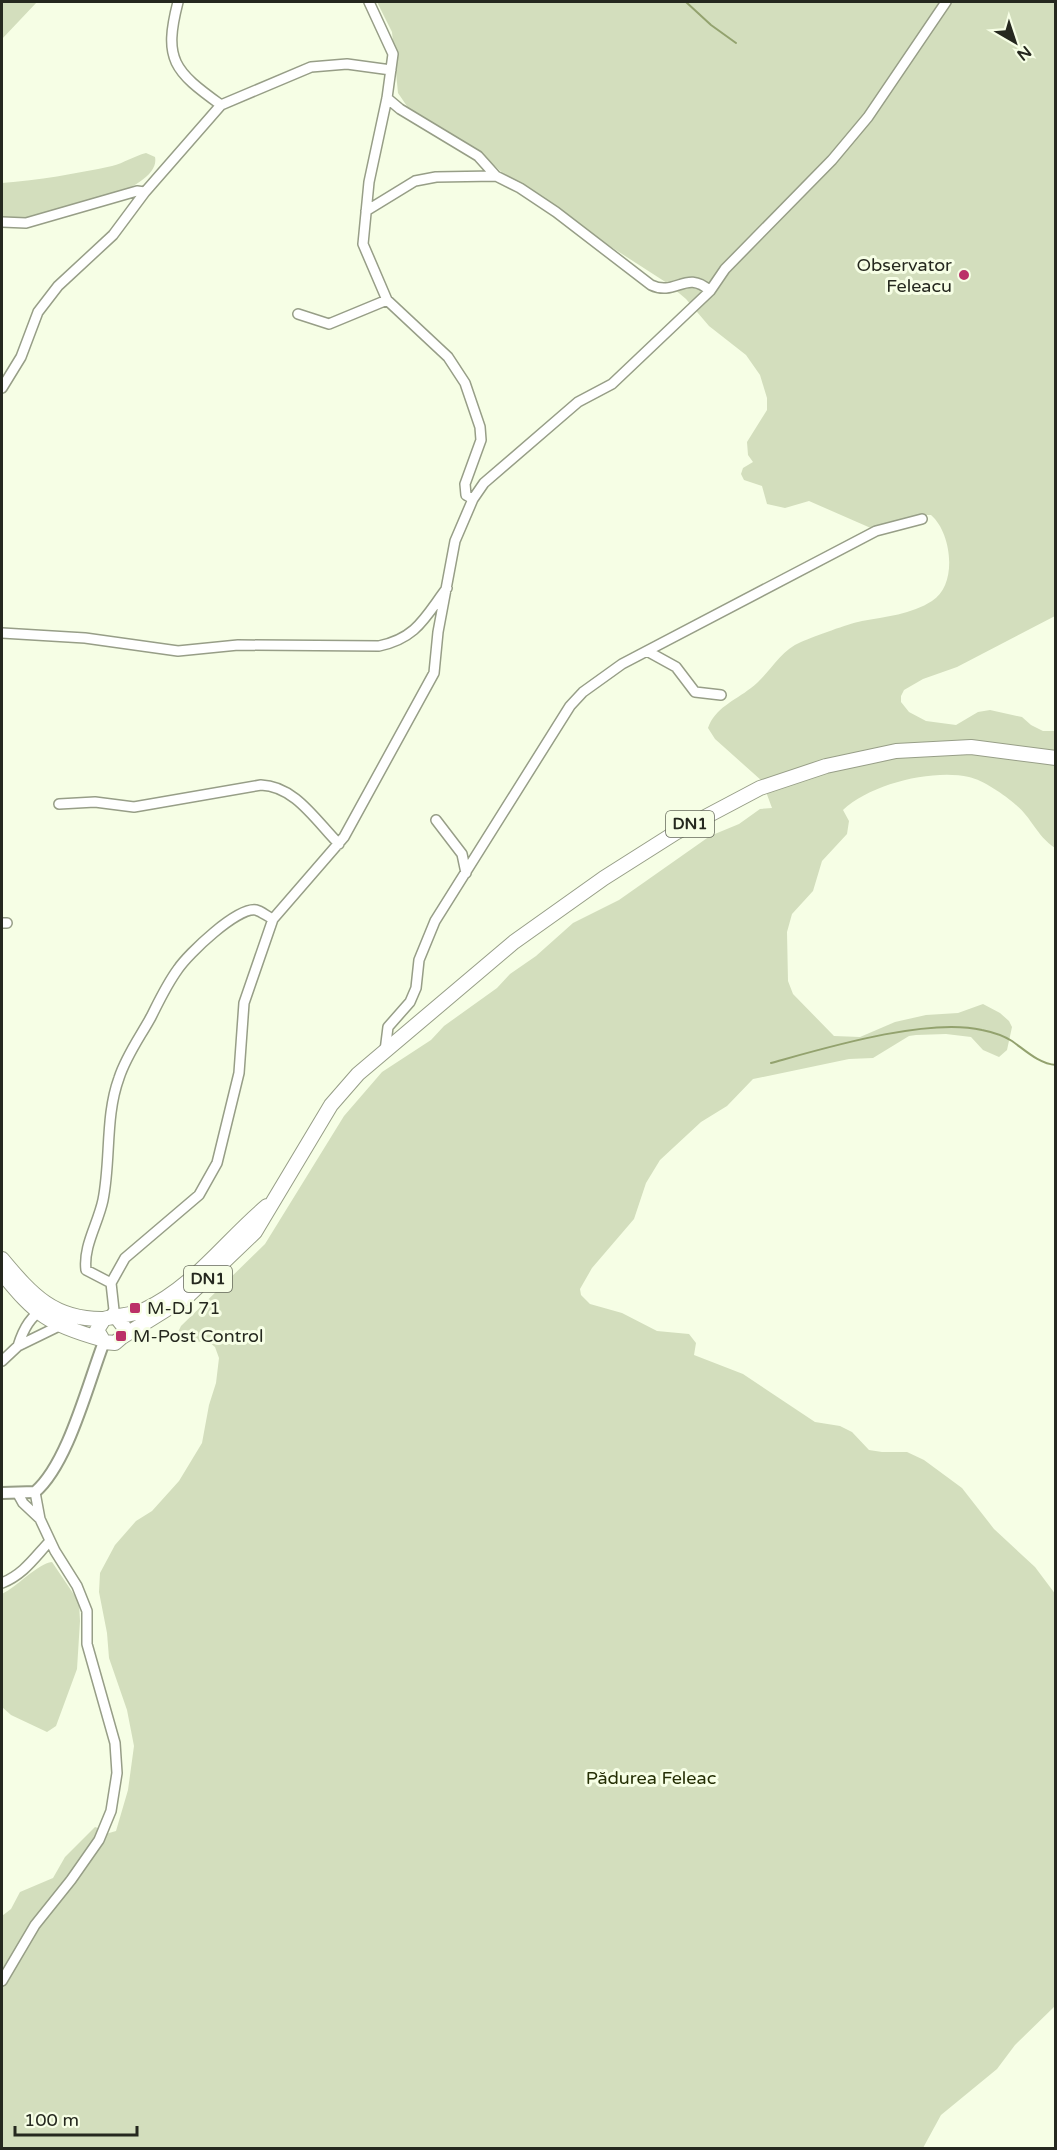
<svg xmlns="http://www.w3.org/2000/svg" width="1057" height="2150" viewBox="0 0 1057 2150" font-family="'Varela Round',sans-serif">
<rect width="100%" height="100%" fill="#f6fee5"/>
<path fill="#d3debd" d="M2 2H37L2 39Z
M377 2H1055V616L957 667 923 679 904 690 901 696V702L909 712 926 721 956 725 978 712 990 710 1022 717 1031 725 1043 731H1055V848C1036 835 1032 818 1016 805 1005 795 983 780 969 777 932 769 871 784 843 810L849 821 847 834 822 861 813 891 792 914 787 932 788 981 793 994 834 1036 860 1037 895 1022 926 1015 958 1013 983 1004 1000 1013 1009 1021 1012 1027 1007 1050 999 1057 983 1050 971 1037 946 1034 916 1035 909 1036 873 1058 849 1059 753 1079 727 1106 701 1122 660 1160 646 1183 634 1219 592 1268 580 1289 581 1295 590 1304 622 1313 657 1331 689 1334 696 1343 694 1355 743 1374 815 1422 840 1426 852 1432 869 1450 882 1452H907L924 1460 962 1488 994 1529 1035 1567 1056 1595 1055 2006 1015 2045 997 2069 941 2115 923 2148H2V1916L11 1909 20 1892 53 1878 65 1857 95 1827 101 1829 102 1835 116 1831 128 1790 134 1746 127 1710 109 1658 107 1633 99 1592 100 1573 115 1545 136 1521 152 1511 179 1481 202 1443 209 1405 216 1383 219 1358 215 1347 209 1342 185 1341 180 1338 178 1332 181 1326 265 1244 344 1116 382 1072 431 1040 444 1026 497 988 510 974 536 956 573 923 619 900 710 836 739 824 760 809 772 808 762 781 715 739 708 728C715 708 734 701 751 688 769 675 779 651 801 642 816 636 847 624 862 621 885 617 912 614 932 601 958 585 952 533 931 515H919L873 529 809 501 785 508 767 504 762 486 744 480 741 474 743 468 753 462 748 455 747 442 767 410V398L760 375 746 355 709 326 686 299 667 283 605 243 565 213 514 183 478 151 413 115 398 93 392 32Z
M146 153 155 157C162 190 59 213 34 219 24 221 12 220 2 220V183C39 180 75 174 112 166 124 163 134 156 146 153Z
M52 1562 79 1602 80 1621 77 1669 56 1726 47 1732 11 1715 2 1707V1594C18 1586 37 1564 52 1562Z"/>
<g fill="none" stroke-linecap="round" stroke-linejoin="round">
<path stroke="#93a26e" stroke-width="2" d="M686 2 711 25 736 43
M771 1063C825 1048 928 1017 982 1030 992 1032 1004 1036 1012 1041 1025 1050 1039 1064 1056 1065"/>
<g stroke="#979e87" stroke-width="12">
<path id="minor" d="M178 2C163 60 174 71 221 105
M369 2 393 54 387 98 369 182 363 244 387 300 448 357 465 383 480 427 481 440 465 484 466 495 473 499
M387 98 400 109 478 156 496 176 520 188 556 212 651 285C676 297 686 269 710 291
M366 211 415 181 436 177 496 176
M2 222 26 223 137 191 145 192
M298 314 329 324 387 300
M2 388 21 357 38 312 58 286 113 235 145 192 221 105 311 67 347 64 391 70
M2 633 85 638 178 651 238 645 379 646C417 638 425 617 447 588
M647 651 676 667 695 692 721 695
M59 804 95 802 134 807 261 785C295 786 316 821 339 844
M436 820 462 854 466 873
M2 923H7
M385 1051 388 1027 410 1002 416 988 419 960 435 921 570 706 583 692 622 664 876 531 922 519
M111 1283 86 1270C83 1246 98 1224 103 1200 111 1160 105 1116 119 1078 126 1056 140 1037 151 1017 159 1001 167 984 178 969 188 954 237 907 256 910 261 911 268 917 273 919
M109 1318 114 1310 111 1283 125 1258 199 1195 217 1163 239 1073 244 1003 273 919 344 837 434 673 438 632 455 541 473 499 484 483 578 402 612 384 710 291 725 269 832 160 868 117 946 2
M18 1346C22 1333 30 1316 43 1310
M2 1361 18 1346 59 1326
M18 1494 23 1503 40 1519
M2 1583C24 1574 34 1558 50 1541
M2 1981 35 1925 71 1880 99 1840 111 1811 117 1773 115 1743 87 1644V1611L77 1586 55 1551 40 1519 35 1492"/>
</g>
<g stroke="#979e87" stroke-width="14">
<path id="tertiary" d="M2 1493 35 1492C68 1464 88 1383 104 1342"/>
</g>
<g stroke="#979e87" stroke-width="16">
<path id="primary" d="M2 1259C32 1295 54 1320 104 1319
M2 1273C36 1315 48 1324 101 1339
M117 1318 124 1327 122 1337 115 1343 104 1342 97 1330 104 1319C117 1315 130 1316 144 1310 194 1287 226 1240 267 1206
M122 1337 188 1296 255 1232 331 1105 358 1074 514 942 604 878 675 833 760 788 826 766 896 751 971 747 1056 758"/>
</g>
<use href="#minor" stroke="#fff" stroke-width="9"/>
<use href="#tertiary" stroke="#fff" stroke-width="10"/>
<use href="#primary" stroke="#fff" stroke-width="14"/>
</g>
<g fill="#bb3068" stroke="#f6fee5" stroke-width="2">
<circle cx="964" cy="275" r="6"/>
<rect x="129" y="1302" width="12" height="12" rx="3"/>
<rect x="115" y="1330" width="12" height="12" rx="3"/>
</g>
<g text-anchor="middle" dominant-baseline="central" stroke-width="6" stroke-linejoin="round" paint-order="stroke">
<g fill="#f6fee5" stroke="#64685a" stroke-width="1.5">
<rect x="666" y="811" width="48" height="26" rx="4.5"/>
<rect x="184" y="1266" width="48" height="26" rx="4.5"/>
</g>
<g font-size="16" font-weight="bold" fill="#25281f">
<text x="690" y="824">DN1</text>
<text x="208" y="1279">DN1</text>
</g>
<g font-size="18" fill="#25281f" stroke="#f6fee5" text-anchor="start">
<text x="952" y="265" text-anchor="end">Observator<tspan x="952" dy="21">Feleacu</tspan></text>
<text x="147" y="1308">M-DJ 71</text>
<text x="133" y="1336">M-Post Control</text>
</g>
<g font-size="18" fill="#252f05" stroke="#f6fee5">
<text x="651" y="1778">Pădurea Feleac</text>
</g>
</g>
<rect width="1057" height="2150" fill="none" stroke="#25281f" stroke-width="6"/>
<g transform="translate(1015 42) rotate(141)" stroke="#f6fee5" stroke-width="4.5" paint-order="stroke">
<path d="M0-4.5L10 22L0 15L-10 22Z" fill="#25281f"/>
<text y="-9" font-size="16" font-weight="bold" text-anchor="middle" fill="#25281f">N</text>
</g>
<path d="M15 2126v9h122v-9" fill="none" stroke="#25281f" stroke-width="3"/>
<text x="24" y="2126" font-size="18" fill="#25281f" stroke="#f6fee5" stroke-width="4.5" paint-order="stroke">100 m</text>
</svg>
